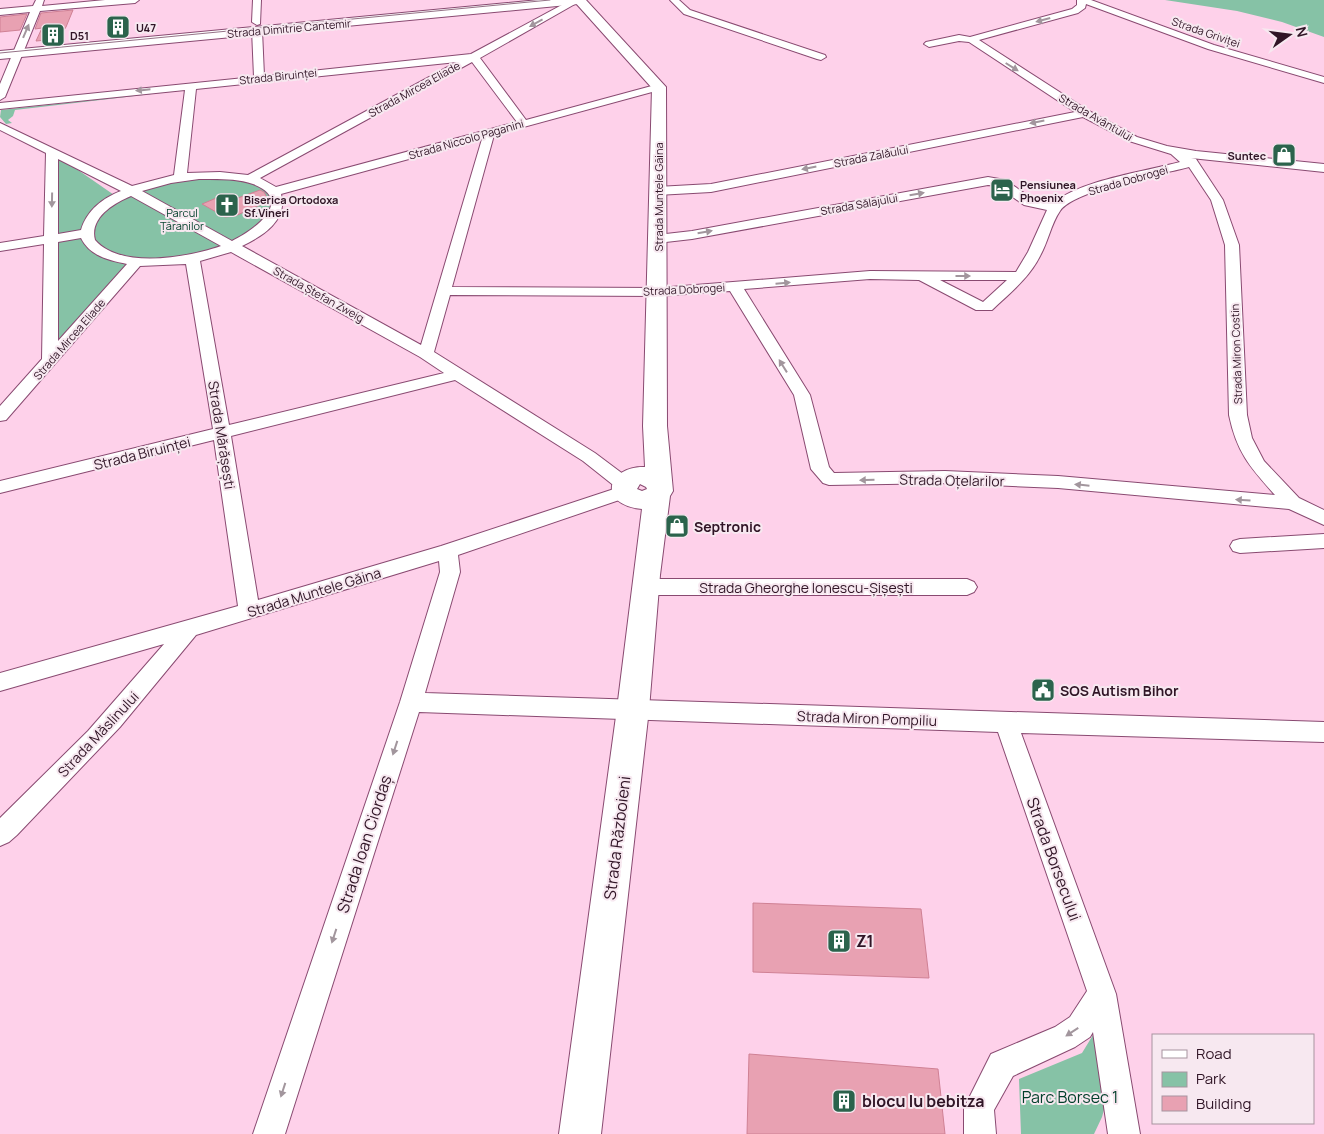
<svg xmlns="http://www.w3.org/2000/svg" width="1324" height="1134" viewBox="0 0 1324 1134" font-family="Manrope,sans-serif">
<rect width="100%" height="100%" fill="#fed1ea"/>
<path fill="#86c2a6" d="M1165 0H1324V37L1282 22 1237 11Z
M186 90 15 110 13 116 8 120 12 123 6 124 0 117 1 110Z
M52 152 117 197 164 180 234 176 273 192 272 219 213 253 137 261 50 361Z
M1099 1018 1108 1095 1102 1117 1094 1134H1021L1019 1079 1082 1053 1093 1035Z"/>
<path fill="#e8a1b2" stroke="#cf8094" d="M73 10 66 27 58 39 36 41 42 28 35 29 41 13Z
M27 14 20 30 0 32V17Z
M260 190 264 192 269 201 235 216 225 217 202 204 226 194 235 199Z
M753 903 921 909 929 978 753 972Z
M749 1054 938 1069 945 1134H747Z"/>
<g fill="none" stroke-linecap="round" stroke-linejoin="round">
<g stroke="#894a71" stroke-width="2">
<path id="street" d="M36 0H44L42 6 105 0H139L135 3 40 11 5 97 0 100V84L30 12 0 15V9L33 6Z
M253 0H261L260 24 257 25 252 22Z
M571 0H582L480 58 526 120 659 84 664 87 663 89 494 135 452 287 658 288 870 271 1016 272 1028 252 1047 210 1024 205 997 186 988 185 692 239 657 243 650 239 657 235 692 231 988 177 1005 180 1033 199 1053 203C1082 180 1143 172 1180 162L1171 154 1129 141 1083 117 711 192 657 195 651 191 657 187 711 184 1075 112 969 42 959 41 929 47 924 44 926 42 959 35 970 37 1072 9 1077 5V0H1091L1214 45 1324 77V83L1208 49 1086 4 1085 8 1078 13 979 40 1089 111 1137 137 1167 146 1196 151 1324 164V172L1191 158 1196 159 1223 200 1239 245 1247 415 1252 438 1264 461 1299 498 1324 510V525L1289 509 1058 488 945 483 829 485 823 483 811 469 794 395 730 291 658 296 450 295 434 352 595 453 631 480 634 484 631 488 633 492 631 496 458 555 460 572 425 693 1324 722V742L1021 733 1116 994 1140 1134H1108L1093 1032 1090 1037 1075 1047 1013 1076 994 1110 996 1134H964V1108L991 1054 1055 1027 1070 1017 1087 991 998 732 419 712 285 1134H253L400 702 440 572 439 561 196 635 120 727 17 835 9 842 0 846V818L88 731 164 644 0 691V673L238 606 214 440 0 493V481L213 429 186 264 140 266 6 420 0 421V406L42 359 44 244 0 251V243L44 236 46 153 0 130V123L132 186 174 175 185 90 0 109V103L254 77 252 30 257 27 262 30 264 76 471 54ZM457 62 248 175 220 172 187 173 196 89ZM472 62 517 122 276 187 260 178ZM482 139 421 345 242 246C263 236 288 220 281 194ZM58 159 121 191C103 198 87 210 81 230L58 234ZM1189 167 1211 200 1225 245 1229 415C1237 453 1250 467 1275 495L1058 476 945 471 834 473 829 467 810 395 744 289 870 279 919 280 976 310H992C1010 293 1029 278 1040 256 1048 242 1051 224 1060 211 1074 190 1163 174 1189 167ZM199 179C216 179 236 178 253 184 296 200 253 231 232 241L142 191 171 183ZM131 196 221 246C189 257 121 270 95 240 89 218 114 203 131 196ZM81 238C90 256 108 260 127 264L58 341V242ZM231 252 420 357 444 373 229 425 200 261ZM940 280H1007L983 302ZM455 380 583 461 617 488 441 546 258 600 231 436Z
M670 0H679L690 10 825 55 826 57 821 60 817 59 684 14Z
M1324 534V548L1240 553 1233 551 1230 546 1233 541 1240 539Z
M646 579H967L974 582 977 587 974 592 967 595H646L639 592 636 587 639 582Z"/>
</g>
<g stroke="#894a71" stroke-width="2">
<path id="secondary" d="M573 0H586L666 87 667 426 673 491 670 496 660 575 649 709 601 1134H559L617 709 642 509C597 505 606 466 645 467L643 426 652 88ZM640 484 646 487 647 489 642 491 637 489Z"/>
</g>
<g stroke="#894a71" stroke-width="2">
<path id="primary" d="M539 0H584L578 4 0 59V51Z"/>
</g>
<use href="#street" fill="#fff" fill-rule="evenodd"/>
<use href="#secondary" fill="#fff" fill-rule="evenodd"/>
<use href="#primary" fill="#fff" fill-rule="evenodd"/>
<path stroke="#947186" stroke-width="1" d="M0 53 550 0"/>
</g>
<defs><path id="oneway-solid" d="M-6-.8H1V-3.2L6.5 0L1 3.2V.8H-6Z" transform="scale(1.25)"/></defs>
<g fill="#a2969d">
<use href="#oneway-solid" transform="translate(1043 20) rotate(165)"/>
<use href="#oneway-solid" transform="translate(536 23) rotate(151)"/>
<use href="#oneway-solid" transform="translate(26 31) rotate(-67)"/>
<use href="#oneway-solid" transform="translate(1012 67) rotate(32)"/>
<use href="#oneway-solid" transform="translate(143 90) rotate(174)"/>
<use href="#oneway-solid" transform="translate(1037 122) rotate(169)"/>
<use href="#oneway-solid" transform="translate(809 168) rotate(169)"/>
<use href="#oneway-solid" transform="translate(917 194) rotate(-10)"/>
<use href="#oneway-solid" transform="translate(52 200) rotate(91)"/>
<use href="#oneway-solid" transform="translate(705 232) rotate(-10)"/>
<use href="#oneway-solid" transform="translate(963 276)"/>
<use href="#oneway-solid" transform="translate(783 283) rotate(-5)"/>
<use href="#oneway-solid" transform="translate(783 366) rotate(-122)"/>
<use href="#oneway-solid" transform="translate(867 480) rotate(178)"/>
<use href="#oneway-solid" transform="translate(1082 485) rotate(-174)"/>
<use href="#oneway-solid" transform="translate(1243 500) rotate(-177)"/>
<use href="#oneway-solid" transform="translate(395 748) rotate(108)"/>
<use href="#oneway-solid" transform="translate(334 936) rotate(108)"/>
<use href="#oneway-solid" transform="translate(1072 1032) rotate(147)"/>
<use href="#oneway-solid" transform="translate(283 1090) rotate(108)"/>
</g>
<defs>
<g id="building-square" transform="scale(1.25)"><rect x="-9" y="-9" width="18" height="18" rx="4" fill="#2b634c" stroke="#f7e8f0"/><path d="M-4-6H4V6H1V3H-1V6H-4ZM-2.5-4.3h1.7v1.8h-1.7ZM.8-4.3h1.7v1.8H.8ZM-2.5-1h1.7V.8h-1.7ZM.8-1h1.7V.8H.8Z" fill="#fff"/></g>
<g id="shop-square" transform="scale(1.25)"><rect x="-9" y="-9" width="18" height="18" rx="4" fill="#2b634c" stroke="#f7e8f0"/><path d="M-5-2.5h2.3a2.7 3.5 0 0 1 5.4 0H5L5.5 6h-11ZM-1.5-2.5h3a1.5 2.3 0 0 0-3 0Z" fill="#fff"/></g>
<g id="hotel-square" transform="scale(1.25)"><rect x="-9" y="-9" width="18" height="18" rx="4" fill="#2b634c" stroke="#f7e8f0"/><path d="M-6-4.5h1.5V1H6V5H4.5V3h-9V5H-6ZM-4 0a1.8 1.8 0 1 1 3.6 0ZM.5 0V-2.5h3Q6-2.5 6 0Z" fill="#fff"/></g>
<g id="church-square" transform="scale(1.25)"><rect x="-9" y="-9" width="18" height="18" rx="4" fill="#2b634c" stroke="#f7e8f0"/><path d="M-1.2-6h2.4v3.5h3.3v2.4h-3.3V6h-2.4V-.1h-3.3v-2.4h3.3Z" fill="#fff"/></g>
<g id="civic-square" transform="scale(1.25)"><rect x="-9" y="-9" width="18" height="18" rx="4" fill="#2b634c" stroke="#f7e8f0"/><path d="M-.6-6.5H3V-4.5H.6V-3L4-1V1h2V6H-6V1h2V-1L-.6-3ZM-1.2 2.5V6h2.4V2.5Z" fill="#fff"/></g>
</defs>
<g fill-rule="evenodd">
<use href="#building-square" x="118" y="27"/>
<use href="#building-square" x="53" y="35"/>
<use href="#shop-square" x="1284" y="155"/>
<use href="#hotel-square" x="1002" y="190"/>
<use href="#church-square" x="227" y="205"/>
<use href="#shop-square" x="677" y="526"/>
<use href="#civic-square" x="1043" y="690"/>
<use href="#building-square" x="839" y="941"/>
<use href="#building-square" x="844" y="1101"/>
</g>
<g text-anchor="middle" dominant-baseline="central" stroke-width="4" stroke-linejoin="round" paint-order="stroke">
<g font-size="11" font-weight="bold" fill="#301526" stroke="#f7e8f0" text-anchor="start">
<text x="136" y="27">U47</text>
<text x="70" y="35">D51</text>
<text x="1266" y="155" text-anchor="end">Suntec</text>
<text x="1020" y="184">Pensiunea<tspan x="1020" dy="13">Phoenix</tspan></text>
<text x="244" y="199">Biserica Ortodoxa<tspan x="244" dy="13">Sf.Vineri</tspan></text>
</g>
<g font-size="11" fill="#301526" stroke="#f7e8f0">
<text transform="translate(289 28) rotate(-5)">Strada Dimitrie Cantemir</text>
<text transform="translate(1206 32) rotate(19)">Strada Griviței</text>
<text transform="translate(278 76) rotate(-6)">Strada Biruinței</text>
<text transform="translate(414 89) rotate(-29)">Strada Mircea Eliade</text>
<text transform="translate(1096 117) rotate(30)">Strada Avântului</text>
<text transform="translate(466 139) rotate(-16)">Strada Niccolo Paganini</text>
<text transform="translate(871 156) rotate(-11)">Strada Zalăului</text>
<text transform="translate(1128 180) rotate(-16)">Strada Dobrogei</text>
<text transform="translate(658 197) rotate(-90)">Strada Muntele Găina</text>
<text transform="translate(859 204) rotate(-10)">Strada Sălajului</text>
<text transform="translate(684 289) rotate(-3)">Strada Dobrogei</text>
<text transform="translate(319 294) rotate(29)">Strada Ștefan Zweig</text>
<text transform="translate(69 339) rotate(-49)">Strada Mircea Eliade</text>
<text transform="translate(1236 354) rotate(-92)">Strada Miron Costin</text>
</g>
<g font-size="11" fill="#003f2a" stroke="#f7e8f0">
<text x="182" y="212">Parcul<tspan x="182" dy="13">Țăranilor</tspan></text>
</g>
<g font-size="14" fill="#301526" stroke="#f7e8f0">
<text transform="translate(222 435) rotate(81)">Strada Mărășești</text>
<text transform="translate(142 453) rotate(-14)">Strada Biruinței</text>
<text transform="translate(952 480) rotate(1)">Strada Oțelarilor</text>
<text x="806" y="587">Strada Gheorghe Ionescu-Șișești</text>
<text transform="translate(314 592) rotate(-17)">Strada Muntele Găina</text>
<text transform="translate(867 718) rotate(2)">Strada Miron Pompiliu</text>
<text transform="translate(98 734) rotate(-47)">Strada Măslinului</text>
</g>
<g font-size="14" font-weight="bold" fill="#301526" stroke="#f7e8f0" text-anchor="start">
<text x="694" y="526">Septronic</text>
<text x="1060" y="690">SOS Autism Bihor</text>
</g>
<g font-size="16" fill="#301526" stroke="#f7e8f0">
<text transform="translate(617 838) rotate(-83)">Strada Războieni</text>
<text transform="translate(364 844) rotate(-72)">Strada Ioan Ciordaș</text>
<text transform="translate(1054 859) rotate(70)">Strada Borsecului</text>
</g>
<g font-size="16" font-weight="bold" fill="#301526" stroke="#f7e8f0" text-anchor="start">
<text x="856" y="941">Z1</text>
<text x="862" y="1101">blocu lu bebitza</text>
</g>
<g font-size="16" fill="#003f2a" stroke="#f7e8f0">
<text x="1070" y="1097">Parc Borsec 1</text>
</g>
</g>
<rect x="1152" y="1034" width="162" height="90" fill="#f7e8f0" stroke="#a7949f"/>
<rect x="1162" y="1050" width="25" height="8" fill="#ffffff" stroke="#a7949f"/>
<text x="1196" y="1059" font-size="15" fill="#301526">Road</text>
<rect x="1162" y="1072" width="25" height="15" fill="#86c2a6" stroke="#a7949f"/>
<text x="1196" y="1084" font-size="15" fill="#301526">Park</text>
<rect x="1162" y="1096" width="25" height="15" fill="#e8a1b2" stroke="#a7949f"/>
<text x="1196" y="1109" font-size="15" fill="#301526">Building</text>
<g transform="translate(1289 35) rotate(76)" stroke="#f7e8f0" stroke-width="4" paint-order="stroke">
<path d="M0-4L9 19L0 12L-9 19Z" fill="#301526"/>
<text y="-8" font-size="14" font-weight="bold" text-anchor="middle" fill="#301526">N</text>
</g>
</svg>
